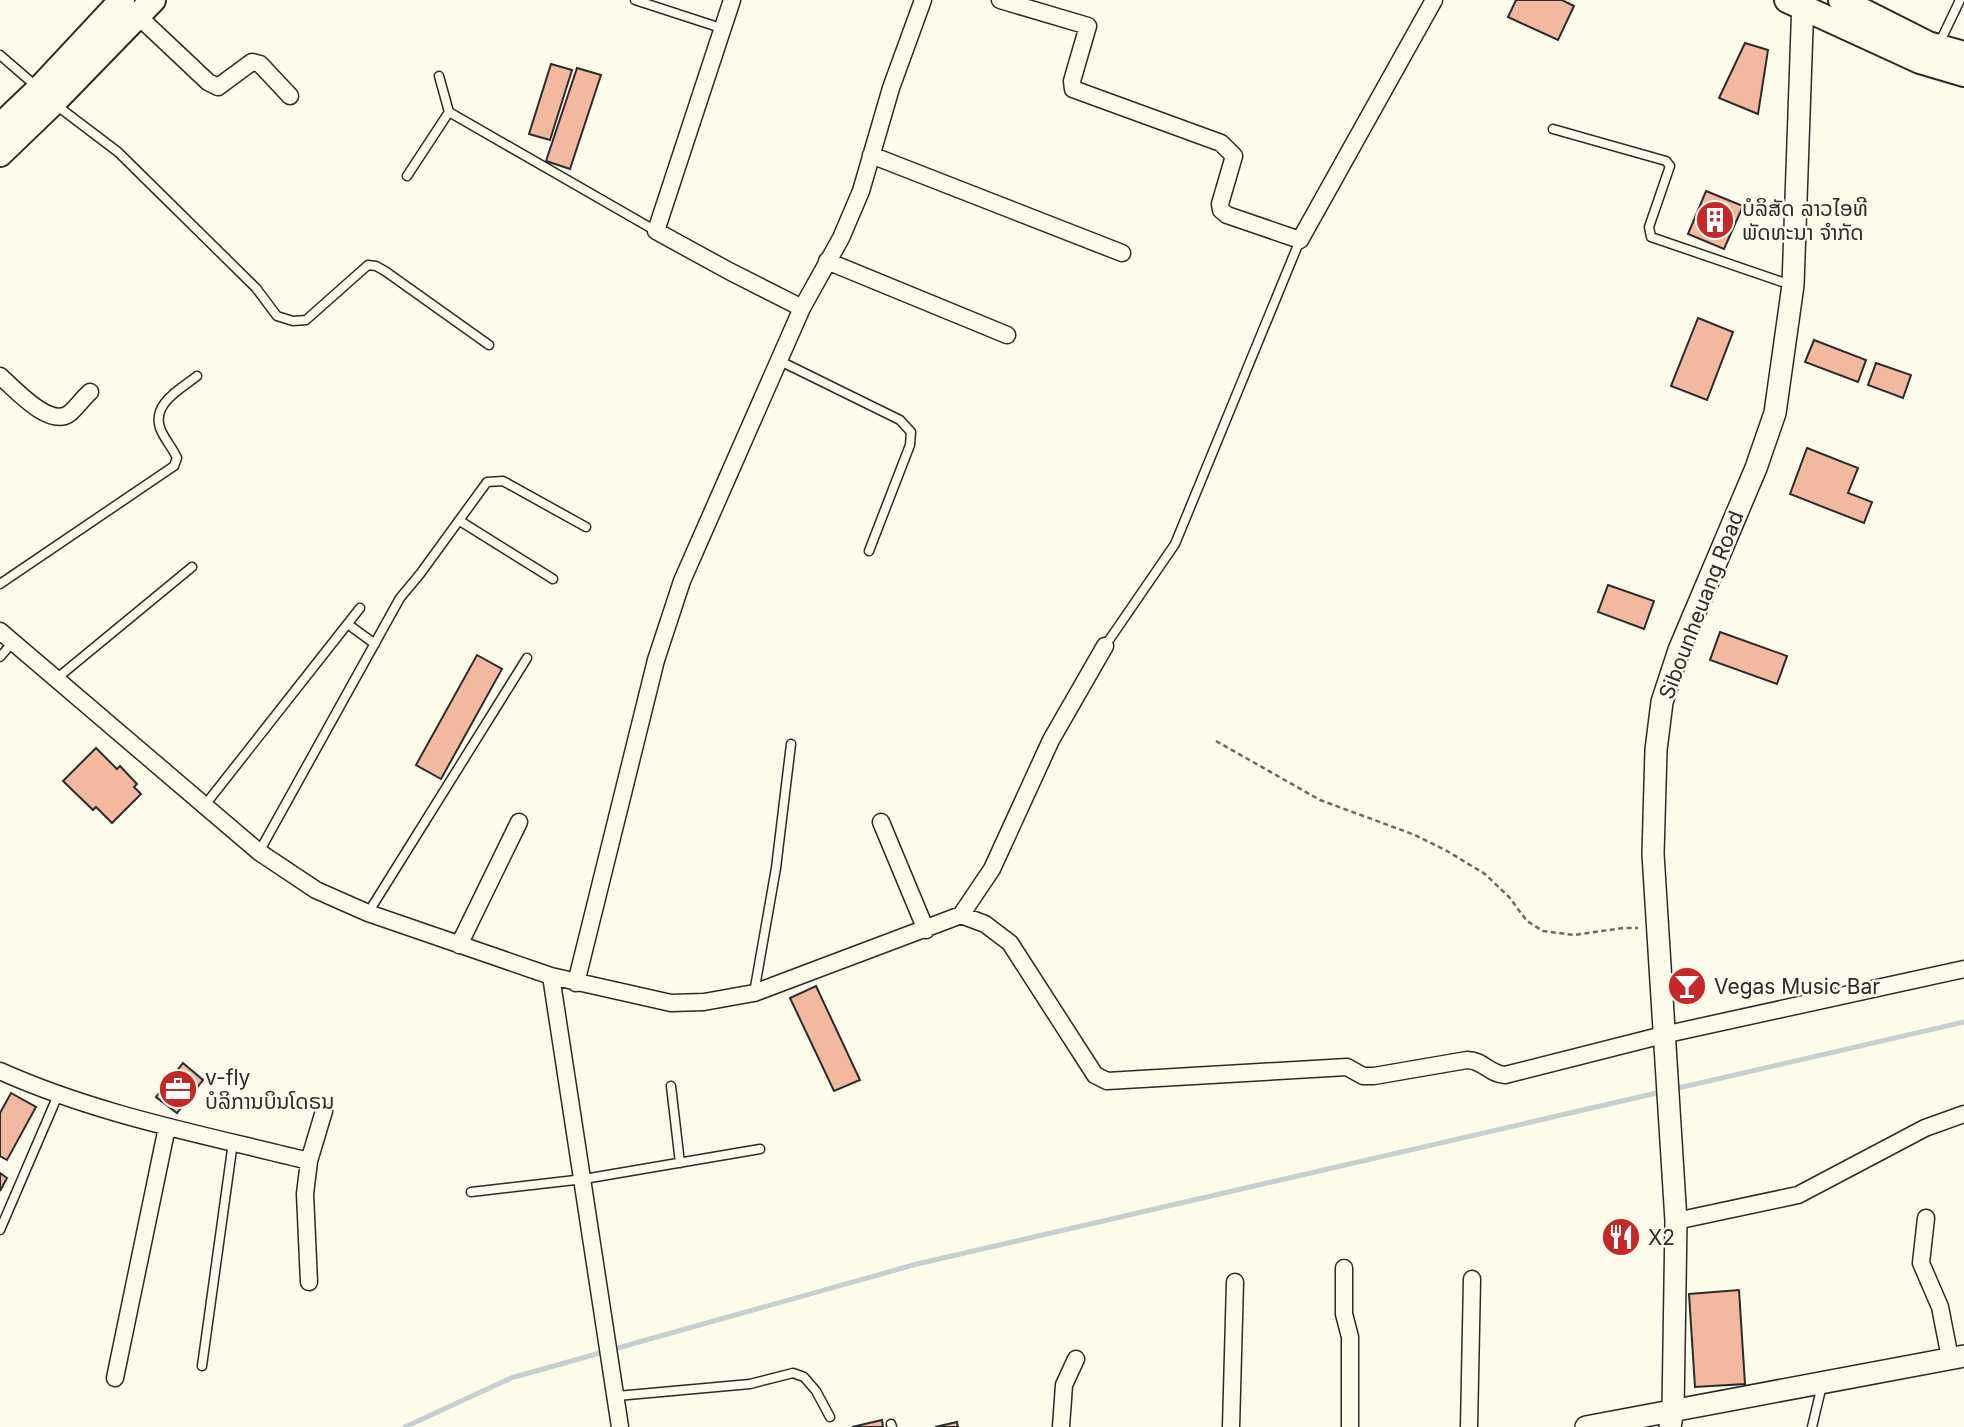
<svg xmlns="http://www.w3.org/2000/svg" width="1964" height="1427" viewBox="0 0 1964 1427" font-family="Inter,'Noto Sans Lao',sans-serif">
<rect width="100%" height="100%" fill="#fdfbea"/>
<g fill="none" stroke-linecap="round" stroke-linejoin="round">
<path stroke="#c7d0d0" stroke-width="5" d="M1674 1089 1964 1022
M405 1427 511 1378 917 1264 1661 1092"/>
</g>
<path fill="#f2b8a0" stroke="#2b2b2b" stroke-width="2" d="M1516 0H1562L1574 6 1558 40 1508 17Z
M1745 43 1768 50 1758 114 1719 98Z
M551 64 572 70 550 140 529 134Z
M577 68 601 75 570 169 546 161Z
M1706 191 1743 206 1724 249 1688 234Z
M1698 318 1733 332 1707 400 1671 386Z
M1814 340 1866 360 1858 382 1805 362Z
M1876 363 1911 375 1903 398 1868 385Z
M1807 448 1858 468 1848 493 1872 502 1864 523 1790 494Z
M1608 585 1654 601 1644 629 1598 612Z
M1720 632 1787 656 1777 684 1710 660Z
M477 655 502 669 441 779 416 765Z
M96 748 117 769 120 766 137 784 134 787 141 794 112 823 96 807 93 810 63 781Z
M816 986 860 1080 834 1091 790 998Z
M183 1063 203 1080 177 1113 156 1097Z
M11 1093 36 1107 7 1160 0 1156V1113Z
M0 1173 7 1178 0 1191Z
M1739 1290 1745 1384 1695 1387 1689 1294Z
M882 1420 883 1427H852Z
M957 1422 958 1427H935Z"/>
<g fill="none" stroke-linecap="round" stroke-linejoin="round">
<g stroke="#2b2b2b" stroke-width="11">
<path id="lane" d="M635 0 721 28
M1939 44 1960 0
M0 55 37 87
M439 76 449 112 656 231
M56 105 118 152 256 288 277 316 293 321 306 320 368 265 376 266 385 271 489 345
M1553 129 1666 161 1670 166 1649 227 1651 237 1791 285
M407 176 449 112
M778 360 900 420 911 432 910 445 869 551
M460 521 553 579
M0 584 174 466 177 458C173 448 164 439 160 428 152 403 181 389 197 376
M349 625 375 644
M1105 646 1175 544 1300 240
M0 657 13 642
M56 679 192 567
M205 805 360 608
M259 852 400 598 420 574 487 482 503 481 586 527
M368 913 527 658
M754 993 776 868 791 744
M671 1086 680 1163
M471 1192 584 1179 760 1149
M0 1230 58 1095
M202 1366 233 1142
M617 1396 750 1384 793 1373 804 1377 816 1391 830 1417
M891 1424 892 1427
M1812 1427 1822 1385"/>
</g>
<g stroke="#2b2b2b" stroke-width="19">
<path id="street" d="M732 0 656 231 729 271 802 308
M1000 0 1088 26 1072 81 1073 89 1221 143 1234 156 1220 204 1221 210 1227 215 1300 240 1434 0
M138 16 208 82 218 87 252 62 260 64 290 96
M871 155 1122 253
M827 261 1007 335
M0 376C15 389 50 429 70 413 77 407 83 398 90 392
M0 631 259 852 316 890 368 913 551 976 671 1003 704 1002 754 993 961 915 985 924 1010 943 1095 1075 1107 1081 1347 1067 1363 1076H1374L1467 1060C1483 1060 1489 1074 1505 1075L1663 1035 1964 969
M881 822 926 930
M961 915 992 869 1051 740 1105 646
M459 945 519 822
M551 976 620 1427
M576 983 656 660 682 581 802 308 841 238 861 191 891 88 923 0
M0 1071C98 1115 205 1135 309 1161
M1926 1218 1921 1263 1940 1307 1950 1358
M1676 1221 1798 1195 1925 1128 1964 1114
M1344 1268V1314L1350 1337V1427
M309 1282 305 1194 309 1161 324 1111
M115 1378 167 1127
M1061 1427 1064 1385 1076 1359
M1231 1427 1235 1282
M1469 1427 1472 1279"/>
</g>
<g stroke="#2b2b2b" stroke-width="24">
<path id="secondary" d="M1586 1427 1964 1356
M1670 1427 1673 1410 1676 1221 1653 854 1656 750 1662 702 1679 650 1756 468 1775 413 1793 285 1803 0"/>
</g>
<g stroke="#2b2b2b" stroke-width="28">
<path id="primary" d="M1787 0 1920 61 1964 74
M1841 0 1928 44 1964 54
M0 126 39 89 122 0
M0 154 53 103 153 0"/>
</g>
<path stroke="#6a6964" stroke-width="2.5" stroke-dasharray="5 3.5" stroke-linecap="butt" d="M1216 741 1320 800 1415 835 1447 851 1485 874 1509 897 1527 921 1543 931 1574 935 1623 928H1638"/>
<use href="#lane" stroke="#fdfbea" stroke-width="8"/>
<use href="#street" stroke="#fdfbea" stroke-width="16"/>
<use href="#secondary" stroke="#fdfbea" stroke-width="21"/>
<use href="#primary" stroke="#fdfbea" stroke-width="24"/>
</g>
<defs>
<g id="building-disc" transform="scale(2.0125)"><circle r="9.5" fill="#c62828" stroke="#fdfbea"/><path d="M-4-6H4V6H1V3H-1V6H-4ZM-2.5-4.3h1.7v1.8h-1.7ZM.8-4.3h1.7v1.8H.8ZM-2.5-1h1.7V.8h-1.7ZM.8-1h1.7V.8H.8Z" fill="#fff"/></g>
<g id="bar-disc" transform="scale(2.0125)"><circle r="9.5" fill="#c62828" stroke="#fdfbea"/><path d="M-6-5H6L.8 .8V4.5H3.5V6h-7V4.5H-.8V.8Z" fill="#fff"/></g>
<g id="office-disc" transform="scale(2.0125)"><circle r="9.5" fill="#c62828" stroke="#fdfbea"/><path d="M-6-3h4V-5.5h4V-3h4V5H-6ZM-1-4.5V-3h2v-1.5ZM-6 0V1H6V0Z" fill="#fff"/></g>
<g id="restaurant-disc" transform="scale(2.0125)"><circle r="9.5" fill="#c62828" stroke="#fdfbea"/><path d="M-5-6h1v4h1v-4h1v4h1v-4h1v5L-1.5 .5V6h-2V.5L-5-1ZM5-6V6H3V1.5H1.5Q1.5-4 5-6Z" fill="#fff"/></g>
</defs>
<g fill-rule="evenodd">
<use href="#building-disc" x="1715" y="220"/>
<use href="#bar-disc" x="1687" y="986"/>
<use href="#office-disc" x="178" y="1089"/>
<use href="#restaurant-disc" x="1621" y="1237"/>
</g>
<g text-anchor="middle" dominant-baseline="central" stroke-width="5" stroke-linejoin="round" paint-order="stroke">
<g font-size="21" fill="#2b2b2b" stroke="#fdfbea" text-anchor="start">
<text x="1742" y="208">ບໍລິສັດ ລາວໄອທີ<tspan x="1742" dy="24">ພັດທະນາ ຈຳກັດ</tspan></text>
<text x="1714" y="986">Vegas Music Bar</text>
<text x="205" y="1077">v-fly<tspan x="205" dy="24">ບໍລິການບິນໂດຣນ</tspan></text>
<text x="1648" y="1237">X2</text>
</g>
<g font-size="21" fill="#2b2b2b" stroke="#fdfbea">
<text transform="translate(1701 605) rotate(-69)">Sibounheuang Road</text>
</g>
</g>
</svg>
